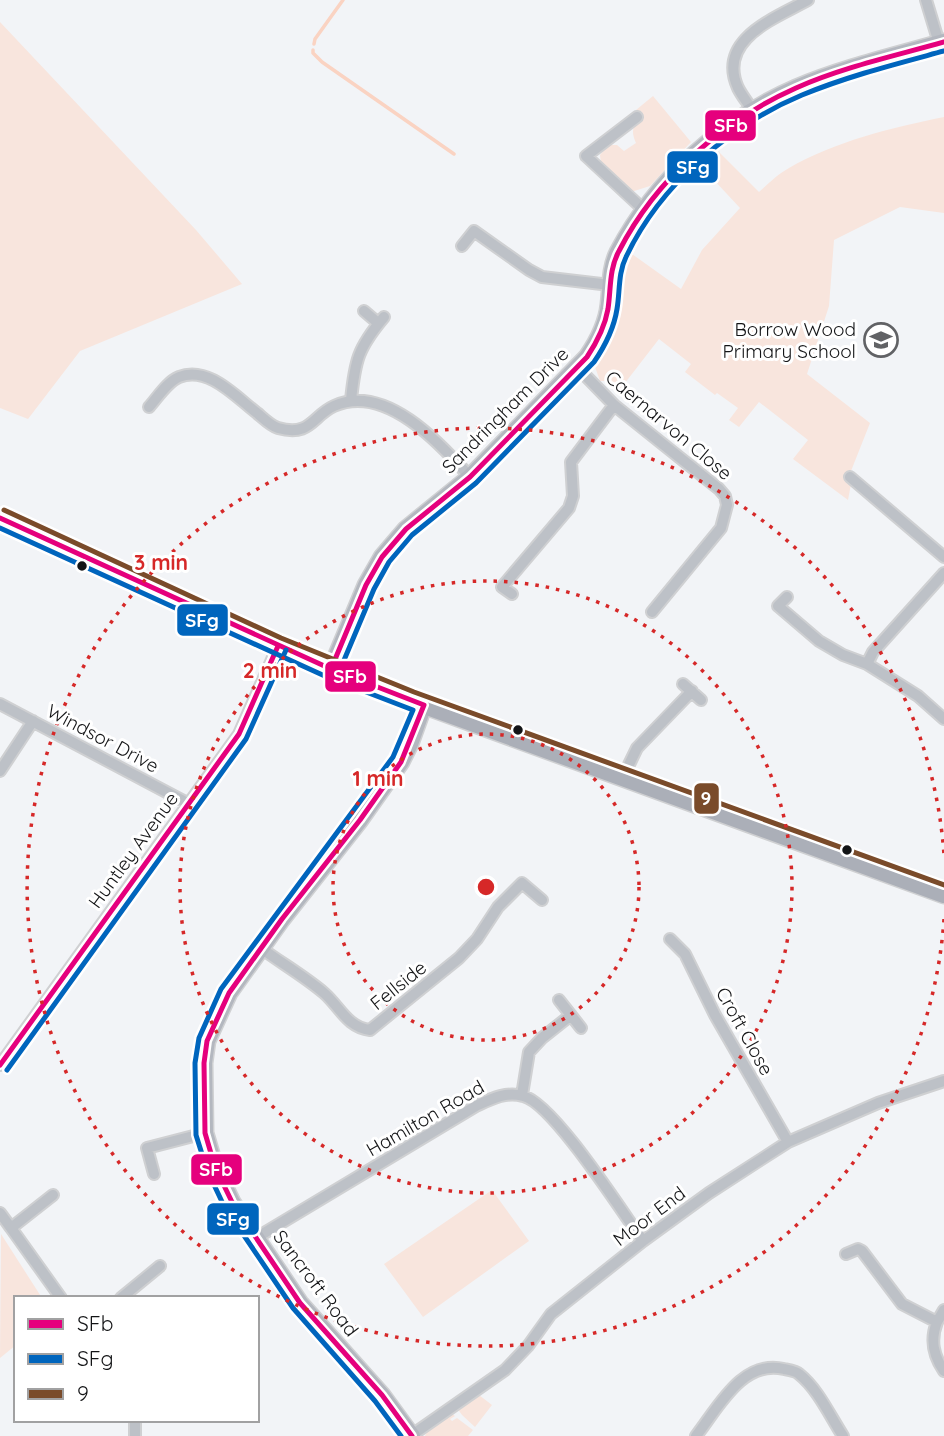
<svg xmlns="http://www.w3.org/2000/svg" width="944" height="1436" viewBox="0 0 944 1436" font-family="Quicksand,sans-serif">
<rect width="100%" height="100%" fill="#f2f4f7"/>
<path fill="#f8e5dd" d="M0 22 196 230 242 284 80 351 28 419 0 408Z
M653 96 691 142 650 186 631 192 601 164 600 155 608 145H617L624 151 636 143C631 132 632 126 641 118L636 110Z
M944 117V213L900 207 834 240 829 306 807 374 870 423 851 471 845 477 851 484 848 500 793 459 808 440 759 402 739 427 729 420 738 408 717 393 715 395 685 372 691 364 659 339 618 392 606 381H600L594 364C603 348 618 326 621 308 623 285 617 276 632 254L681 289 702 250 740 208 699 164 716 149 759 192C768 184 778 174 789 168 836 141 891 128 944 117Z
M492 1190 529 1241 423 1317 384 1264Z
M1 1234 42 1298H16V1345L0 1358Z
M479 1395 492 1405 475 1427 462 1415 457 1408Z
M451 1413 455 1416 450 1419 452 1421 457 1418 473 1430 468 1436H425L428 1429Z"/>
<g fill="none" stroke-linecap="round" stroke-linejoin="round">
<path stroke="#fad3c2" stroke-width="3.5" d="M314 44 315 39 343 0
M313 50V53L322 62 454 154"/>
<g stroke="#cfd0d2" stroke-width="14">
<path id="street" d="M926 0 939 43
M753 111C748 103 742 96 738 88 716 39 776 18 808 0
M637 117 586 156 644 210
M462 246 474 231 529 270 542 277 610 285
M364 311 378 323
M578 368 614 405 719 489 725 496 727 505 721 528 652 612
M351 400C355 360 358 348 384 317
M149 407C158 397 167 382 179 377 208 365 236 397 257 413 263 418 271 426 278 428 311 437 312 416 334 406 385 383 440 443 470 477
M850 477 944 557
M512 594 502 587 569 508 573 496 571 462 614 405
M787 597 778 606 819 641 843 655 867 664 918 696 944 719
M867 664 873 652 944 573
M683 684 701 700
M0 704 189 804
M0 771 33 721
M623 777 637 748 692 691
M670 939 685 954 715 1015 788 1142
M261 948C281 963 304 976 324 993 340 1007 347 1027 370 1030L459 958 477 939 498 907 522 883 542 900
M559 1000 581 1028
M0 1065 239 734 278 646
M522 1095 529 1052 542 1038 571 1015
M154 1174 147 1148 205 1133
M53 1195 11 1228 61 1298
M0 1213 11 1228
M256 1238 476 1106C491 1099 506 1091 523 1096 553 1103 622 1212 643 1241
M846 1254 858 1249 862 1251 902 1304 937 1322 944 1310
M121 1298 160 1266
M937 1322C930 1340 933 1355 944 1371
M135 1420V1436
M412 1435 505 1370 528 1346 551 1314 643 1241 709 1193 788 1142 878 1103 944 1081
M696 1436C718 1408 742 1359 784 1369 789 1370 796 1371 799 1374 818 1389 830 1416 843 1436"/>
</g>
<g stroke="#cfd0d2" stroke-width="19">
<path id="secondary" d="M331 669 366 585 382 557 406 529 470 477 587 357C598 341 607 324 609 304 611 286 610 268 618 252 656 180 722 120 796 88 843 68 895 56 944 42
M412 1436 382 1395 300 1303 232 1202 215 1167 205 1133 204 1063 207 1041 229 993 282 919 360 820 401 762 410 744 424 705"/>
</g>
<g stroke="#cfd0d2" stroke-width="21">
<path id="primary" d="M0 518 278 646 411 700 944 894"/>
</g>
<use href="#street" stroke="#bdc1c7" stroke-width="10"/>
<use href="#secondary" stroke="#b3b7bf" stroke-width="16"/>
<use href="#primary" stroke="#abafb8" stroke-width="18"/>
<g stroke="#fff" stroke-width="10">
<path id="bus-1" d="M0 518 331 669 424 705 401 762 360 820 282 919 229 993 207 1041 204 1063 205 1133 215 1167 232 1202 300 1303 382 1395 412 1436
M331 669 366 585 382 557 406 529 470 477 587 357C597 342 605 326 608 309 611 289 609 269 619 251 656 179 722 121 796 88 843 67 895 56 944 42
M0 1065 239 734 278 646"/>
</g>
<g stroke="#fff" stroke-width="10">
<path id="bus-2" d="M0 528 327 677 413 710 393 757 221 989 199 1038 195 1063 196 1135 207 1170 224 1206 293 1308 375 1401 401 1436
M339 672 374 589 389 562 412 535 476 483 594 362C605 346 614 328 617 309 620 292 618 273 626 257 660 185 730 125 802 95 848 76 896 64 944 51
M7 1070 246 739 286 650"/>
</g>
<g stroke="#fff" stroke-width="10">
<path id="bus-3" d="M4 510 281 638 414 692 944 885"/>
</g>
<use href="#bus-1" stroke="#e5007d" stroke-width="5"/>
<use href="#bus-2" stroke="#0065bd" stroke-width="5"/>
<use href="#bus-3" stroke="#7a4b2a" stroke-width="5"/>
</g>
<g fill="none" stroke="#d62828" stroke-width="3.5" stroke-dasharray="3.5 7">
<circle cx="486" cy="887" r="153"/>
<circle cx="486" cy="887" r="306"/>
<path d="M944 919A459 459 0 1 1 944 855"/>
</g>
<defs>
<g id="school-ring" transform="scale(1.75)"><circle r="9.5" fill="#fff" stroke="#616265" stroke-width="1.5"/><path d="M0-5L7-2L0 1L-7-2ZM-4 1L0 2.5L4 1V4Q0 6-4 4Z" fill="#616265"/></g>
</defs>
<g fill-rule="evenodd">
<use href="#school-ring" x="881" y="340"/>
</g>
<g fill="#131416" stroke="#fff" stroke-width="2.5">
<circle cx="82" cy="566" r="6"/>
<circle cx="518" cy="730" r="6"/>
<circle cx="847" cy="850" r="6"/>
</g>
<g text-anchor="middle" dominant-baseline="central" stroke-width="6" stroke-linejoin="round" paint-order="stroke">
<g font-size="19" fill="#131416" stroke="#fff" text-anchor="end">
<text x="856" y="329">Borrow Wood<tspan x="856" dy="22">Primary School</tspan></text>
</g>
<g font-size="19" fill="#131416" stroke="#fff">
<text transform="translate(505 410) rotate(-45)">Sandringham Drive</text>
<text transform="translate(669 425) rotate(40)">Caernarvon Close</text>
<text transform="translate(103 738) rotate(28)">Windsor Drive</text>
<text transform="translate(133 850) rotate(-54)">Huntley Avenue</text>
<text transform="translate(398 985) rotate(-39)">Fellside</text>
<text transform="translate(745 1031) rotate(61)">Croft Close</text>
<text transform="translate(425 1118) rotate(-30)">Hamilton Road</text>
<text transform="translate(649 1216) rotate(-37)">Moor End</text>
<text transform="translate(316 1283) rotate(53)">Sancroft Road</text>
</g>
</g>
<circle cx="486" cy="887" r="10" fill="#d62828" stroke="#fff" stroke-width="3.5"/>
<g font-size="21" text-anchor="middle" font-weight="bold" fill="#d62828" stroke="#fff" stroke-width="6" stroke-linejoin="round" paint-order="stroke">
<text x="161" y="570">3 min</text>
<text x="270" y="678">2 min</text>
<text x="378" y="786">1 min</text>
</g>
<g stroke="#fff" stroke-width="2.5">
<rect x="704" y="109" width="53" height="33" rx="7" fill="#e5007d"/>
<rect x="666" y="150" width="53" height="34" rx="7" fill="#0065bd"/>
<rect x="176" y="603" width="53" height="34" rx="7" fill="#0065bd"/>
<rect x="324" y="660" width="53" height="33" rx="7" fill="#e5007d"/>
<rect x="693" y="782" width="27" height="33" rx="7" fill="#7a4b2a"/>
<rect x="190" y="1153" width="53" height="33" rx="7" fill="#e5007d"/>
<rect x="206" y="1202" width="54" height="34" rx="7" fill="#0065bd"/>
</g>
<g font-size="19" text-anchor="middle" font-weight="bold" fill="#fff">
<text x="731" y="132">SFb</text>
<text x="693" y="174">SFg</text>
<text x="202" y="627">SFg</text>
<text x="350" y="683">SFb</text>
<text x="706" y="805">9</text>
<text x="216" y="1176">SFb</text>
<text x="233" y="1226">SFg</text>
</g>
<rect x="14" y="1296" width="245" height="126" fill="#ffffff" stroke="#a1a1a2" stroke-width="2"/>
<rect x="28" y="1319" width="35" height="10" fill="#e5007d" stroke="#a1a1a2" stroke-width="2"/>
<text x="77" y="1331" font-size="21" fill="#131416">SFb</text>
<rect x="28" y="1354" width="35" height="10" fill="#0065bd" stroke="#a1a1a2" stroke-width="2"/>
<text x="77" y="1366" font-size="21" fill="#131416">SFg</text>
<rect x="28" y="1389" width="35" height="10" fill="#7a4b2a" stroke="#a1a1a2" stroke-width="2"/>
<text x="77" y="1401" font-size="21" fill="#131416">9</text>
</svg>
